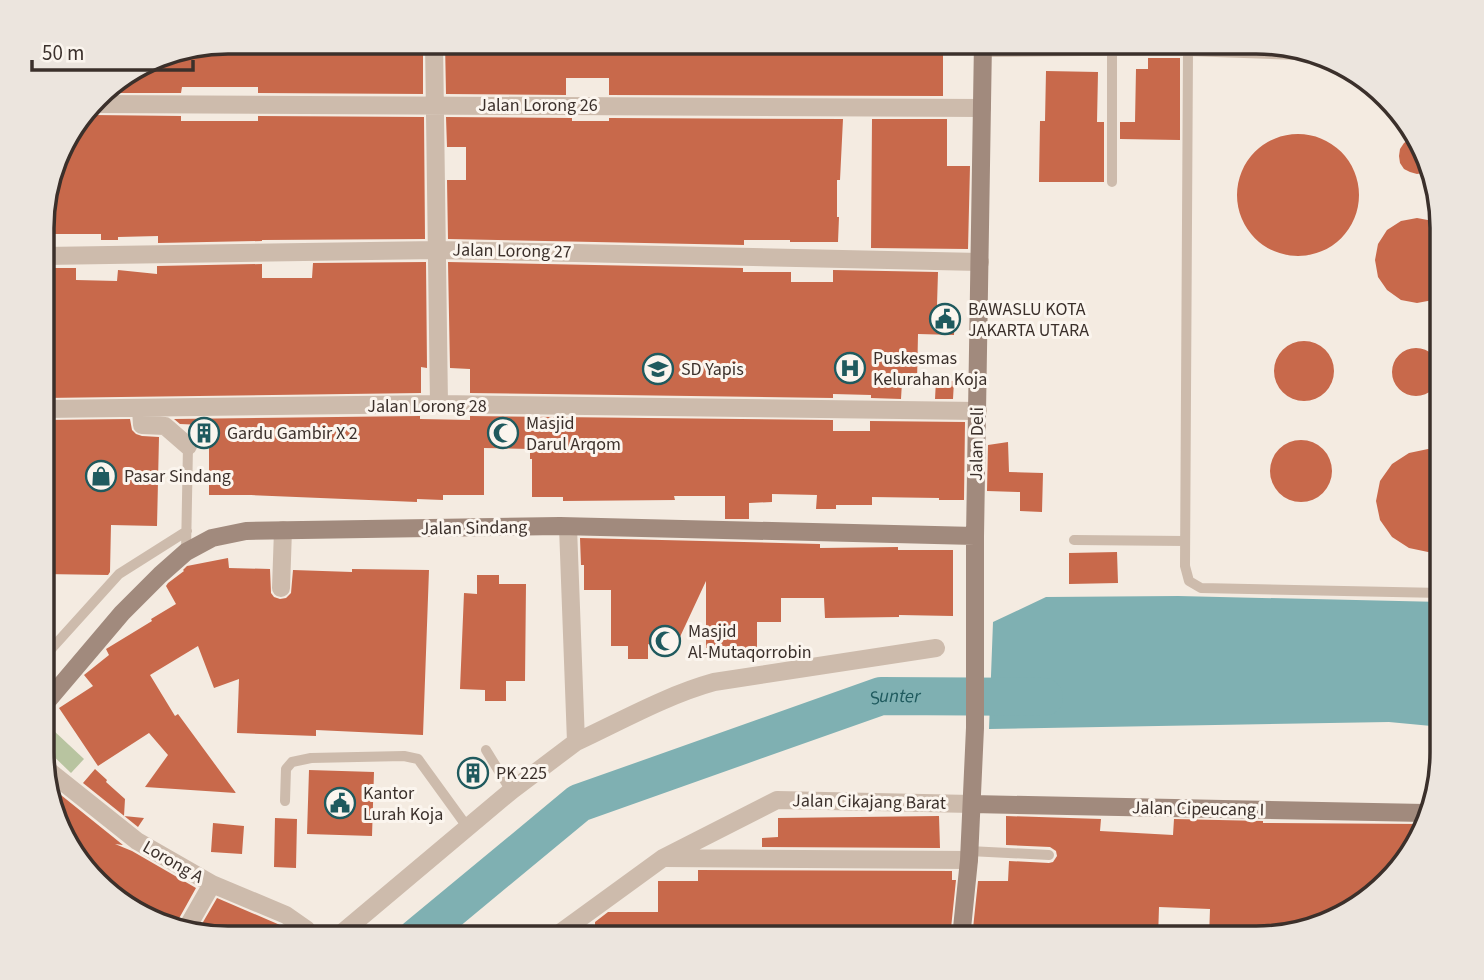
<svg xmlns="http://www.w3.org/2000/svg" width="1484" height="980" viewBox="0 0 1484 980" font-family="'Source Sans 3',sans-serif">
<rect width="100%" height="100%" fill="#f4ebe1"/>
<path fill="#b8c4a0" d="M53 730 84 759 71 773 44 747V740Z"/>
<path fill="#7fb0b2" d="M1178 596 1442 602V727L1389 722 989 729 993 622 1046 597Z"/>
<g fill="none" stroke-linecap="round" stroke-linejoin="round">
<path stroke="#7fb0b2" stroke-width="38" id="s1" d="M416 938 579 803 881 696 1044 697"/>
</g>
<path fill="#c8694b" d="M229 42H346V46H353V47H391V42H423V94L258 93V87H182L181 93H102L105 89 158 56 168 54H184V51Z
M445 42H527V45L578 46V42L800 43V42H833V45H881V42H943V96L609 95V78H566V95L446 94Z
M1148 58H1180V140L1120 139V122H1135L1136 69H1148Z
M1046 71 1098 72 1097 122H1104V182H1039L1040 121H1045Z
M86 113 93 115 181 116V121H258V116L424 117 425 239 262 240V241L158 243V236L118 237V240H101V234H47V194L61 146Z
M446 117 572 118V121H609V118L843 119 840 180H837V217H839L838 242H790V240H744V245L448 239 447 180H466V147H447Z
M872 119H947V166H970L968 249 871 248Z
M1237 195a61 61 0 1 1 122 0a61 61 0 1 1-122 0Z
M1416 135 1428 172 1417 174 1410 172 1404 169 1400 163 1399 156 1400 149 1404 143Z
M1417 218 1433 221 1442 227V294L1433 300 1417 303 1401 300 1387 290 1378 277 1375 260 1378 244 1387 230 1401 221Z
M426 262 427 368 421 367V393L44 398V268H76V280L117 281 118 270 157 274V266L262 264V278H312L313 263Z
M448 262 743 268V272H791V282H833V270L938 272 937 305 955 306 954 335 918 334 917 382H902L901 399 871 398V395L833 394V398L470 393V369L450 368Z
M1274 371a30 30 0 1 1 60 0a30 30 0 1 1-60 0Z
M1392 372a24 24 0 1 1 48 0a24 24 0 1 1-48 0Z
M936 380 954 381 953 399H935Z
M420 416V419L470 420V416L833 420V431H870V421L965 422 964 500H939V498L872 497V505H836V509H816L817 495 772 494V502L749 503V519H725V496H674L675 500 563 501V497H532V459H530V449L484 448V495H443V500L417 499V502L251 495H209V435H203V425L180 424 174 419Z
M130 419 132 430 136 434 142 436 159 437 157 526 111 525 110 572 108 575 44 574V420Z
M1270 471a31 31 0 1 1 62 0a31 31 0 1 1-62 0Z
M1008 442 1009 472 1043 473 1042 512 1020 511V492L987 491 988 445Z
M1428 449 1442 452V549L1428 552 1409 548 1392 537 1380 520 1376 501 1380 481 1392 464 1409 453Z
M580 538 820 544V548L898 547V550H953V616L899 615V617L825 618 824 598H781V622H757V648H706V581L672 654 648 644V659H628V646H611V590H584V565H581Z
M1117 552 1118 583 1069 584V553Z
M228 558 229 568 270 569 271 593 274 597 280 599 286 598 291 593 293 570 352 572V569L429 570 423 735 316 730V736L237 733 239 679 214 688 198 646 150 675 175 716 178 714 236 793 145 787 168 755 149 733 98 766 59 708 93 686 84 675 109 655 106 649 152 621 151 619 176 604 166 586 168 583 184 571 183 570 187 566Z
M477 575H499V584H526L525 681H506V701H485V690L460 689 464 593 477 594Z
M95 769 107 780 106 782 125 799 124 816 144 818 138 827 83 783Z
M309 770 374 772 372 836 307 834Z
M46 783 123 845 115 844 132 851 196 888 177 922 123 905 67 845Z
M939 816 940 848 762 847V838L778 837V818Z
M1006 816 1101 819 1100 831 1173 835 1174 819 1263 821V823L1421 824 1410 855 1348 913 1267 938H1209L1210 909 1159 907 1158 938H1057V935L997 934V938H972L978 881H1008L1009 861 1049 863 1053 862 1057 856 1056 851 1050 847 1006 845Z
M275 818 297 819 296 868 274 867Z
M213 823 244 826 242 854 211 852Z
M698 870 952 871V880H956L950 938H595V922L608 912H658V881H698Z
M217 898 280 925 291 933 288 938H228L199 929Z"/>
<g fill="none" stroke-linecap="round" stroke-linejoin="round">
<path stroke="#cdbbac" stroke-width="10" d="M1112 51V182
M983 52 1174 50 1188 51
M1298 55 1188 51 1185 566 1189 581 1201 588 1442 593
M1074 540 1185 541
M186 552 188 446
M44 657 119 574 187 531
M486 750 511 791
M285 801 286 769 292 762 311 758 404 756 418 759 468 828
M969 851 1049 855"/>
<path stroke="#cdbbac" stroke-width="18" d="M434 42 439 404
M93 104 982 108
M44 256 437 250 980 262
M141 408 142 425 165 426 188 446
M44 409 439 404 978 411
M281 588 283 530
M576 742C621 721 667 695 714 682L936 648
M44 767 137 841 212 884 286 915 306 929 313 938
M666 858 969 860
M188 926 212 884
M336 938 511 791 576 742 568 527
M553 938 663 858 777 800 972 804"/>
<path stroke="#a18a7d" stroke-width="18" d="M44 705 122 613 160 575 186 552 212 538 246 531 560 526 975 536
M972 804 1425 813
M961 938 969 860 975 728V536L983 42"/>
</g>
<defs>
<g id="civic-ring" transform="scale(1.575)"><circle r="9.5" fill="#fbf5ee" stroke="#1f5a5e" stroke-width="1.5"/><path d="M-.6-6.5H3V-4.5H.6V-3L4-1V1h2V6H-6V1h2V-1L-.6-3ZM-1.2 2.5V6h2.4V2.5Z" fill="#1f5a5e"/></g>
<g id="hospital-ring" transform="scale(1.575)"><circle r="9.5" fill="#fbf5ee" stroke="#1f5a5e" stroke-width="1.5"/><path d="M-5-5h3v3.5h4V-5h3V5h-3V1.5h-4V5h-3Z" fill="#1f5a5e"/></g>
<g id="school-ring" transform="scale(1.575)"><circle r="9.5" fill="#fbf5ee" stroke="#1f5a5e" stroke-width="1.5"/><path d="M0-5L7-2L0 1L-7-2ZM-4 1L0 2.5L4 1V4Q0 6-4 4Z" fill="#1f5a5e"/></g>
<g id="building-ring" transform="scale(1.575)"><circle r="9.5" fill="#fbf5ee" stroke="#1f5a5e" stroke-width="1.5"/><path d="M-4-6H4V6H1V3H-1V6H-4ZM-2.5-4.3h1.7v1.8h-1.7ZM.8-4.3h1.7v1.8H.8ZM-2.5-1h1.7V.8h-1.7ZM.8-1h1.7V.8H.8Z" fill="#1f5a5e"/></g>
<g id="mosque-ring" transform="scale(1.575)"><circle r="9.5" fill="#fbf5ee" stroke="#1f5a5e" stroke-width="1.5"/><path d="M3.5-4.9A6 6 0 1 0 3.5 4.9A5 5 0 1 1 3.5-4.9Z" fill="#1f5a5e"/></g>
<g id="shop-ring" transform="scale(1.575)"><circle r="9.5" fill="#fbf5ee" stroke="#1f5a5e" stroke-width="1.5"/><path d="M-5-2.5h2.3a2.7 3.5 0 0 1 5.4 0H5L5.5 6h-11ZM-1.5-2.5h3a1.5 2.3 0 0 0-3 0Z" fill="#1f5a5e"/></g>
</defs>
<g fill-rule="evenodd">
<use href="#civic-ring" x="945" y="319"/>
<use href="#hospital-ring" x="850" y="368"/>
<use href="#school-ring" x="658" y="369"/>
<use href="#building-ring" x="204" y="433"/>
<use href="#mosque-ring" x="503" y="433"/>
<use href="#shop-ring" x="101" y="476"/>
<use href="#mosque-ring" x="665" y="641"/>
<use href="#building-ring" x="473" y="773"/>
<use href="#civic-ring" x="340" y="803"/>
</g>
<g text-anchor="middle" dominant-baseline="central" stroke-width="6" stroke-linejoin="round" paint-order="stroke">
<g font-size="18" fill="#3b302b" stroke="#fbf5ee">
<text x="538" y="105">Jalan Lorong 26</text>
<text transform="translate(512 251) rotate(1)">Jalan Lorong 27</text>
<text x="427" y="406">Jalan Lorong 28</text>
<text transform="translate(977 444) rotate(-89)">Jalan Deli</text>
<text transform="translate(474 528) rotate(-1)">Jalan Sindang</text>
<text transform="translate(869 802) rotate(1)">Jalan Cikajang Barat</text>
<text transform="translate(1198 809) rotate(1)">Jalan Cipeucang I</text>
<text transform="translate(173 862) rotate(30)">Lorong A</text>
</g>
<g font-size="18" fill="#3b302b" stroke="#fbf5ee" text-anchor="start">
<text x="968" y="309">BAWASLU KOTA<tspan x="968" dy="21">JAKARTA UTARA</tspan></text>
<text x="873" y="358">Puskesmas<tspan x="873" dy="21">Kelurahan Koja</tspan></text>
<text x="681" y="369">SD Yapis</text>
<text x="526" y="423">Masjid<tspan x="526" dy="21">Darul Arqom</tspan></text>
<text x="227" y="433">Gardu Gambir X 2</text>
<text x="124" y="476">Pasar Sindang</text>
<text x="688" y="631">Masjid<tspan x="688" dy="21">Al-Mutaqorrobin</tspan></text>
<text x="496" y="773">PK 225</text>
<text x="363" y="793">Kantor<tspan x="363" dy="21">Lurah Koja</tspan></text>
</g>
<g font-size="19" font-style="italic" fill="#1f5a5e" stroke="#fbf5ee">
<text stroke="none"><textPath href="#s1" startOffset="546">Sunter</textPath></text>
</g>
</g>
<path d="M0 0H1484V980H0ZM228 54H1256A174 174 0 0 1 1430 228V752A174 174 0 0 1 1256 926H228A174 174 0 0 1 54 752V228A174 174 0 0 1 228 54Z" fill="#ece5de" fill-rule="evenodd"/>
<path fill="none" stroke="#3b302b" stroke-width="3.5" d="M228 54H1256A174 174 0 0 1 1430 228V752A174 174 0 0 1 1256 926H228A174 174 0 0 1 54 752V228A174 174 0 0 1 228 54Z"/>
<path d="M32 60v10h161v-10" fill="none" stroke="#3b302b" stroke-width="3.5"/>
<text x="42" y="60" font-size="21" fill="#3b302b" stroke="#fbf5ee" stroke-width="5" paint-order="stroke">50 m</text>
</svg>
